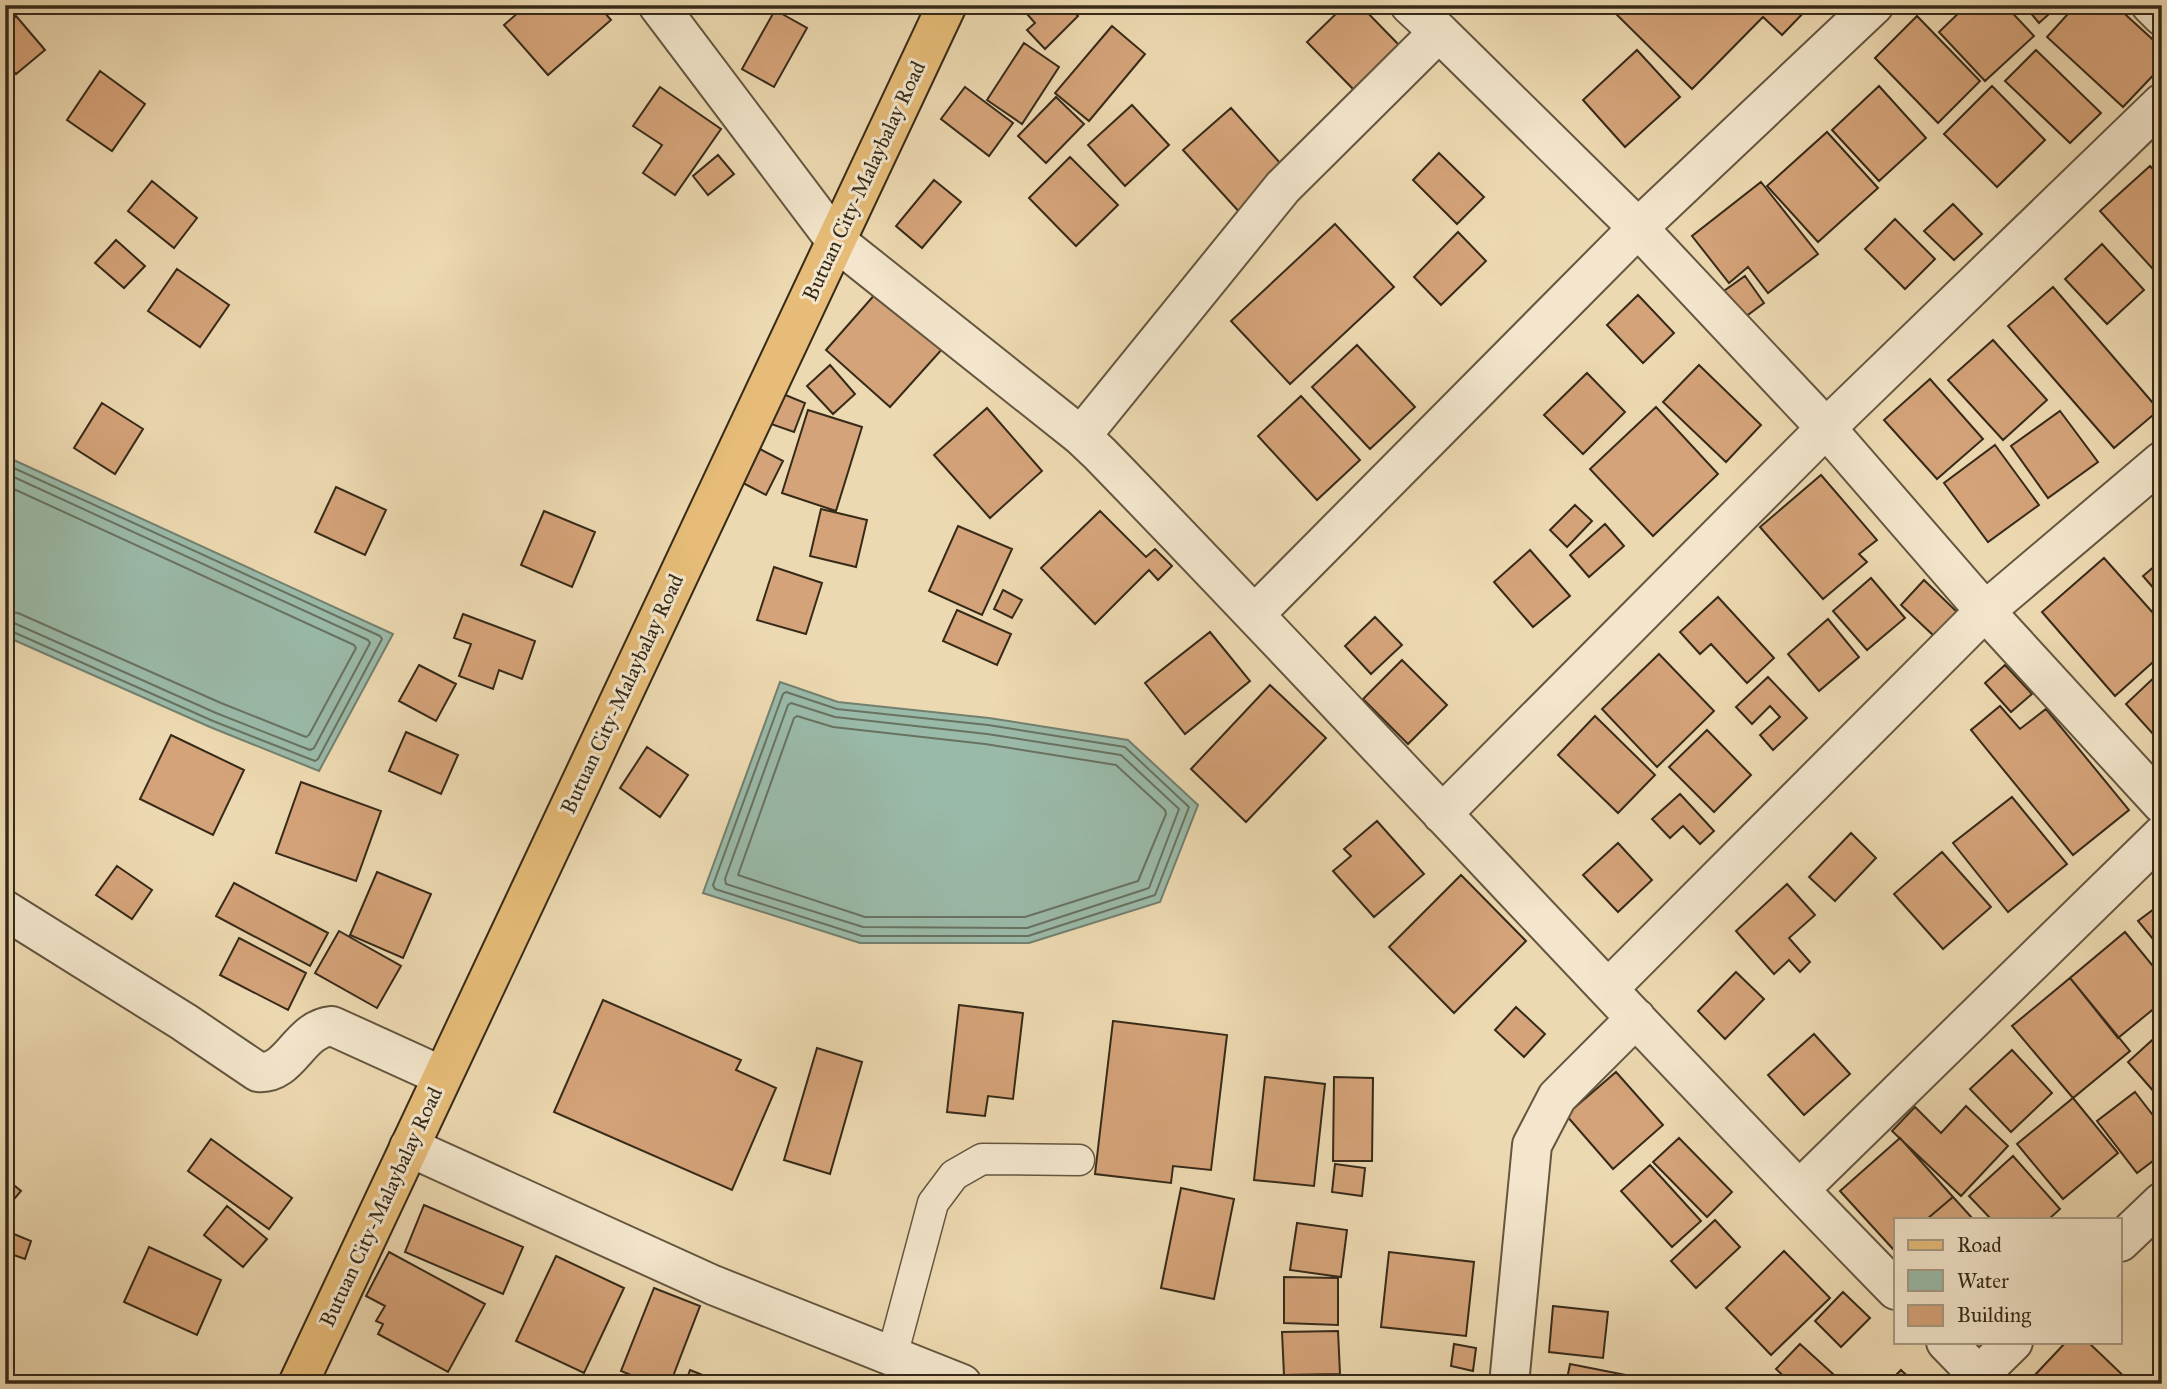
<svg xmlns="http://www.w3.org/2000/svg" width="2167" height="1389" viewBox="0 0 2167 1389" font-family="'IM FELL Great Primer',serif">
<rect width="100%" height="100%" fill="#edd9b1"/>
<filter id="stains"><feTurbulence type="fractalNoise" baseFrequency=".00286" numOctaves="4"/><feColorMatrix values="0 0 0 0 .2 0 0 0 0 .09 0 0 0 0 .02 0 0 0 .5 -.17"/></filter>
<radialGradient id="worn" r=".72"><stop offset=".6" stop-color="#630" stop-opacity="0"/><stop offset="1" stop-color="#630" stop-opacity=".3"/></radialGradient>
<path fill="#9abaa9" stroke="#72806f" stroke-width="2" d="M5 456 393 634 319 771 210 727 5 636Z
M780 682 838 702 989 718 1128 740 1198 805 1160 902 1029 943H860L703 893Z"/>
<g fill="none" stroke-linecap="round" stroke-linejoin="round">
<path stroke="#687261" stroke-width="2" d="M5 464 380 636 382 639 318 759 315 761 213 721 11 631 5 630
M5 473 368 640 370 643 314 748 310 750 216 713 14 623 5 621
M5 485 354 645 356 648 309 735 306 737 221 703 18 613 5 611
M786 692 837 709 988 725 1125 747 1189 807 1155 895 1028 936H862L715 889 713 885 783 694Z
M791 703 835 717 987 734 1121 755 1179 809 1149 888 1027 928 863 927 726 884 725 879 788 705Z
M797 716 833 727 985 744 1116 765 1165 810 1166 814 1138 881 1025 917H865L738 875 794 718Z"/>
</g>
<path fill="#d5a379" stroke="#362a19" stroke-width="2" d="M527 5H598L611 20 548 75 504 25Z
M1019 5H1067L1078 16 1045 49 1027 30 1035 23Z
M1345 5H1360L1401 47 1356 92 1307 42Z
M1607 5H1811L1782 35 1763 17 1692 89Z
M1967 5H2005L2034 36 1985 81 1939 32Z
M2024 5H2059L2039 23Z
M2076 5H2115L2162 48V66L2123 107 2047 37Z
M775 10 807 28 774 87 742 69Z
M16 16 45 50 16 74 5 62V25Z
M1917 16 1980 81 1938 123 1875 58Z
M1112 26 1145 54 1089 121 1055 93Z
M1024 43 1059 67 1022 124 987 100Z
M1637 50 1680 97 1625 147 1583 100Z
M2036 50 2101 113 2070 143 2005 81Z
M100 71 145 104 112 151 67 120Z
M1879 86 1926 138 1879 181 1832 130Z
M1992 86 2045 140 1997 187 1944 134Z
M660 87 721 129 675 195 643 173 662 145 633 126Z
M965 87 1013 123 989 156 941 119Z
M1056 97 1084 124 1046 163 1018 136Z
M1132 105 1169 145 1125 186 1088 145Z
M1231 108 1289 173 1242 215 1183 150Z
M1827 132 1878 188 1818 242 1767 186Z
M1439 153 1484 197 1457 224 1413 180Z
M718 155 734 174 708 195 693 176Z
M1070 157 1118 205 1076 246 1029 198Z
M2150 166 2162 179V279L2100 211Z
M934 180 961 202 922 248 896 226Z
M152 181 197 218 174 248 128 211Z
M1761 182 1818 254 1768 293 1748 267 1729 283 1692 236Z
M1953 204 1982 234 1954 260 1924 231Z
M1895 219 1935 259 1905 289 1865 249Z
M1335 224 1394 287 1290 384 1231 321Z
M1458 232 1486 261 1441 305 1414 277Z
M116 240 145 266 124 288 95 263Z
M2102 244 2144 290 2107 324 2065 279Z
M177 269 229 305 200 347 148 311Z
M1745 276 1764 303 1741 320 1721 293Z
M884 284 944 347 890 407 826 350Z
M2053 287 2159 410 2114 448 2008 326Z
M1638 295 1674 333 1643 363 1607 325Z
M1993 340 2047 400 2003 440 1948 380Z
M1357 345 1415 407 1370 449 1312 387Z
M830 365 855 394 833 414 807 386Z
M1699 365 1761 425 1726 462 1663 402Z
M1587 373 1625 412 1583 454 1544 415Z
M1930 379 1983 439 1937 479 1884 420Z
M783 394 805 403 794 432 771 424Z
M1301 396 1360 460 1317 500 1258 436Z
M102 403 143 429 115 474 74 448Z
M1656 407 1718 474 1653 536 1590 469Z
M987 408 1042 471 990 518 934 455Z
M808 410 862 427 836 511 782 493Z
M2060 411 2098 462 2048 498 2011 446Z
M1995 445 2039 505 1988 542 1944 483Z
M760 449 783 461 766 495 743 483Z
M1821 475 1877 540 1859 554 1867 562 1823 599 1760 527Z
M336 487 386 510 365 555 315 532Z
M1575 505 1592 521 1567 547 1550 530Z
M821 509 867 520 856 567 810 556Z
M544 511 595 532 572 587 521 565Z
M1100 511 1146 557 1155 549 1172 566 1158 580 1149 570 1095 624 1041 568Z
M1605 524 1624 546 1589 577 1570 555Z
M958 526 1012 549 982 615 929 591Z
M1530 550 1570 596 1533 627 1494 582Z
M2104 558 2162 623V654L2115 696 2042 612Z
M2162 560V598L2143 576Z
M774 567 822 583 806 634 757 620Z
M1871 578 1905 618 1867 650 1833 611Z
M1924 580 1957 612 1934 636 1901 605Z
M1003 590 1022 600 1012 618 994 609Z
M1718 597 1774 658 1747 683 1711 644 1700 654 1680 632Z
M957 610 1011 634 997 665 943 641Z
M463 614 535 641 522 679 499 670 493 689 459 676 471 644 454 638Z
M1375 617 1402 645 1371 674 1345 646Z
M1828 619 1859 657 1819 691 1788 654Z
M1210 632 1250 681 1185 734 1145 683Z
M1659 654 1714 711 1657 767 1602 709Z
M1402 660 1447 705 1408 744 1363 699Z
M419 665 456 684 436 721 399 701Z
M2005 665 2032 694 2011 712 1985 683Z
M2162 670V744L2126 704Z
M1768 677 1807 718 1773 750 1760 735 1780 717 1770 706 1752 724 1736 707Z
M1270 685 1326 738 1246 822 1191 769Z
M2000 706 2020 729 2046 709 2129 810 2073 855 1971 730Z
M1595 716 1655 775 1618 813 1558 755Z
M1707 730 1751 775 1714 812 1669 767Z
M406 732 458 755 441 794 389 771Z
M171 735 244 770 213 835 140 799Z
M647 747 688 775 660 817 620 788Z
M301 782 381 811 356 881 276 853Z
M1680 794 1714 831 1700 844 1683 826 1670 838 1652 819Z
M2012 797 2067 864 2008 912 1953 843Z
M1377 821 1424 874 1374 917 1333 871 1351 856 1344 849Z
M1851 833 1876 858 1835 901 1809 877Z
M1618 843 1652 880 1618 912 1583 875Z
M1942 852 1991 907 1943 949 1894 894Z
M117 866 152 890 132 919 96 895Z
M377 872 431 894 403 958 350 935Z
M1461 875 1526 941 1454 1013 1389 947Z
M234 883 328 933 310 966 216 916Z
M1787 884 1815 915 1789 938 1810 962 1800 972 1789 960 1774 974 1736 931Z
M2162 903V950L2138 921Z
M339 931 401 966 377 1008 315 973Z
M2125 932 2162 977V1002L2118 1038 2070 978Z
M239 938 306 973 288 1010 220 975Z
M1736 972 1764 999 1725 1039 1698 1011Z
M2070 978 2130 1051 2073 1098 2012 1026Z
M603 1000 741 1060 736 1070 776 1088 732 1190 554 1112Z
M959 1005 1023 1013 1013 1099 988 1096 985 1116 947 1112Z
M1516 1007 1545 1034 1524 1057 1495 1030Z
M1113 1021 1227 1035 1211 1170 1173 1166 1171 1183 1095 1174Z
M2161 1032 2162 1033V1101L2128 1062Z
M1814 1034 1850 1074 1804 1115 1768 1075Z
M817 1048 862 1062 830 1174 784 1160Z
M2012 1050 2052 1093 2011 1132 1970 1089Z
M1616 1072 1663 1125 1613 1169 1566 1115Z
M1265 1077 1325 1084 1314 1186 1254 1180Z
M1334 1077 1373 1078 1372 1161H1333Z
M2135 1092 2162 1127V1154L2137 1173 2097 1121Z
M2073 1098 2118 1153 2063 1199 2017 1144Z
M1966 1106 2008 1146 1961 1196 1892 1131 1915 1107 1941 1133Z
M1679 1138 1732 1192 1707 1217 1653 1162Z
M1900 1138 1953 1197 1927 1219H1896V1246L1893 1249 1840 1191Z
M211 1139 292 1198 269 1229 188 1171Z
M2013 1156 2060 1209 2049 1219H1991L1969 1196Z
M1335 1164 1365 1168 1362 1196 1332 1192Z
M1650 1165 1701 1221 1672 1247 1621 1191Z
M5 1178 21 1191 5 1210Z
M1181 1188 1234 1199 1214 1299 1161 1288Z
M1953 1197 1973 1219H1927Z
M424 1205 523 1247 503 1294 405 1252Z
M227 1206 267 1239 243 1267 204 1235Z
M1715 1220 1740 1247 1696 1288 1671 1261Z
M1297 1223 1347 1230 1341 1277 1290 1270Z
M9 1232 31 1241 25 1259 5 1252V1242Z
M149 1247 221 1280 197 1335 124 1302Z
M1784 1251 1830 1298 1771 1355 1726 1308Z
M389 1252 485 1304 448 1372 378 1334 383 1324 376 1321 385 1306 366 1296Z
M1389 1252 1474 1262 1466 1336 1381 1327Z
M556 1256 624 1288 584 1373 516 1341Z
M1284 1277 1338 1278V1325L1284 1323Z
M654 1288 700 1306 670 1384H653L621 1371Z
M1843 1292 1870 1318 1841 1347 1815 1321Z
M1553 1306 1608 1312 1603 1358 1549 1352Z
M1338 1331 1340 1374 1284 1375 1282 1332Z
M2066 1342H2088L2132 1384H2040L2033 1377Z
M1454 1344 1476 1348 1473 1371 1451 1366Z
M1800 1344 1843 1383 1842 1384H1792L1776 1369Z
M1570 1364 1631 1376 1629 1384H1566Z
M690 1370 725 1384H685Z
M1901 1370 1916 1384H1887Z"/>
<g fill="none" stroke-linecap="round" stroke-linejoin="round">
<g stroke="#64563f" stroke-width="33">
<path id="service" d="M892 1356 933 1203 954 1175 982 1159 1079 1160"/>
</g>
<g stroke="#64563f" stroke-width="42">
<path id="minor" d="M658 5 836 241 1081 436 1100 454C1368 730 1627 1015 1896 1290
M1439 32 1638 228 1826 428 1985 611 2162 804
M1081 436 1283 187 1439 32 1410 5
M1255 614 1638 228 1874 5
M1442 814 1826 428 2162 103
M5 910 184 1022 258 1072C291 1075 298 1029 332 1026L442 1076
M1608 989 1985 611 2162 461
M409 1147 713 1285 962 1384
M1799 1190 2162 835
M2120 1242 2162 1202
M1946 1342 1987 1384
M1509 1384 1532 1145 1557 1097 1636 1018
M1970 1384 2013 1342"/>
</g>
<g stroke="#64563f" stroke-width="42">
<path id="tertiary" d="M2151 5 2162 16"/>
</g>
<g stroke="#362a19" stroke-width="42">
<path id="primary" d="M298 1384 947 5"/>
</g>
<use href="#service" stroke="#f3e6cc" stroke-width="30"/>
<use href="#minor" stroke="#f3e6cc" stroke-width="38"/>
<use href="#tertiary" stroke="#f3e6cc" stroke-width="38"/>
<use href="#primary" stroke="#e6bc78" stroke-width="38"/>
</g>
<g text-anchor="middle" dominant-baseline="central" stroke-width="6" stroke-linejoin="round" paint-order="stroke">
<g font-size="21" fill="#362a19" stroke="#f3e6cc">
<text transform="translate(864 181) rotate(-65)">Butuan City-Malaybalay Road</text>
<text transform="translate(622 694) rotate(-65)">Butuan City-Malaybalay Road</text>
<text transform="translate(381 1207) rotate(-65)">Butuan City-Malaybalay Road</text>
</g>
</g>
<rect width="2167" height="1389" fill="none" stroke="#edd9b1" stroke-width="28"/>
<rect x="7" y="7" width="2153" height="1375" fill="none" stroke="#362a19" stroke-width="3.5"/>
<rect x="14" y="14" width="2139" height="1361" fill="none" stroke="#362a19" stroke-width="2"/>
<rect x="1894" y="1218" width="228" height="126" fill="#f3e6cc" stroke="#a79b84" stroke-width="2"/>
<rect x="1908" y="1240" width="35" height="10" fill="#e6bc78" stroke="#a79b84" stroke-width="2"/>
<text x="1957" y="1252" font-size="21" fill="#362a19">Road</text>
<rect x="1908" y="1270" width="35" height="21" fill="#9abaa9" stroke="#a79b84" stroke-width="2"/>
<text x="1957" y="1288" font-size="21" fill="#362a19">Water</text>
<rect x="1908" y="1305" width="35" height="21" fill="#d5a379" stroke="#a79b84" stroke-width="2"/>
<text x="1957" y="1322" font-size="21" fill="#362a19">Building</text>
<rect width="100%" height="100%" filter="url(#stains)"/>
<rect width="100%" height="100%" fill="url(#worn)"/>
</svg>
